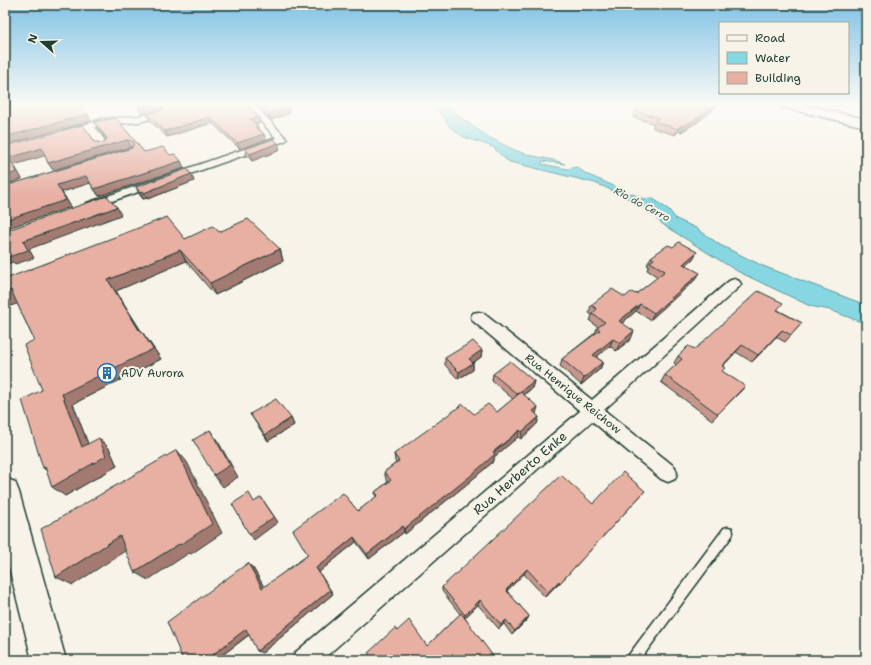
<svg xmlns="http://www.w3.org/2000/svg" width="871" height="665" viewBox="0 0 871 665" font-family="'Shantell Sans',sans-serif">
<rect width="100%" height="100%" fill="#f7f3e8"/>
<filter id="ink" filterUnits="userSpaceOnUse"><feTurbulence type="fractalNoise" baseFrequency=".025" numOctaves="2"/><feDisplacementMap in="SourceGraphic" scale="8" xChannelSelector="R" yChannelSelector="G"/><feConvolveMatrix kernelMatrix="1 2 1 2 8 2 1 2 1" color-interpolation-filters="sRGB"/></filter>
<g filter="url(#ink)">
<path fill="#87d7e2" stroke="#5d999c" d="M429 104H448C459 121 503 147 523 153 537 158 551 158 565 164L542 161V164L567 169 577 167 586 174 644 199 652 198 669 210 676 219 696 228 720 245 763 266 866 305V324L830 310 810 306 737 271 665 226 640 205 616 192 595 183 510 162 505 159 493 147 464 137 451 128 441 114Z"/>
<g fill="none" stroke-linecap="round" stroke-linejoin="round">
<g stroke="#1f3d34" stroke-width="3">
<path id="lane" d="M728 527 732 528 733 532 732 536 640 660H626L628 656 724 528Z"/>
</g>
<g stroke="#1f3d34" stroke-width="3">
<path id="street" d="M245 104H254L285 137 287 139 285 141 95 207H87L85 205 87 203 276 138Z
M162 110 167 113 165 115 139 122 104 125 95 127 109 146 104 149 100 148 87 130 66 136 61 133 63 131 103 119 139 116Z
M734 279 739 281 741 284 739 287 604 410 675 467 677 473 675 479 668 482 661 479 592 421 322 660H292L296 652 580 411 473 321 471 317 473 313 478 312 483 313 592 400 729 281Z"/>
</g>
<g stroke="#1f3d34" stroke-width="3">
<path id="secondary" d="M5 478 15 482 19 492 66 660H32L5 551Z"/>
</g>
<g stroke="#1f3d34" stroke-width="3">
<path id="primary" d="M779 104H801L866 119V127L780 107Z"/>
</g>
<use href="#lane" fill="#f7f3e8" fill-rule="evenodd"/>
<use href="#street" fill="#f7f3e8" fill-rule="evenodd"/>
<use href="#secondary" fill="#f7f3e8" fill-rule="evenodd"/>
<use href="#primary" fill="#f7f3e8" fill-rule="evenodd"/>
</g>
<path fill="#c8968c" stroke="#1f3d34" d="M135 104H247L259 117 260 123 256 124 258 126V129L264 134 266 140 240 149 212 123 167 137 150 121 147 114 163 110V109H162L143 114 140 112 138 106Z
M256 104H291V106L288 107 290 113 271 120Z
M644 104H717L715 108 699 121 681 132 679 131 675 135 653 128 654 124 633 117 635 111Z
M116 118 144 152 170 155 181 161 184 168 99 196 90 183 62 192 71 207 22 181 132 147H131L53 170 48 163 45 155 14 165 22 179 5 185V146L95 142 104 143 106 139 98 128 94 122Z
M245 149 280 150 252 161 247 156Z
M191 174 194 181 148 199 147 198 143 199 139 194 136 187Z
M219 232 280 249 283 261 215 295 186 261 116 291 140 329 148 340 161 359 73 404 88 444 109 448 117 466 65 496 42 390 34 340 17 303 5 308V279L185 239Z
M651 257 693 259 686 265 695 280 650 320 636 311 622 323 631 339 616 351 610 346 596 357 603 362 600 369 581 385 560 366 562 359 595 333 597 328 598 327 590 321 592 315 589 313 591 305 636 294 658 277 647 270 649 265H647Z
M778 310 802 323 785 342 776 337 752 362 736 352 723 366 722 372 745 386 739 393 712 420 661 382 665 375 676 365 674 363 678 356Z
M482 350 481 357 473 363V370L458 379 445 365V358Z
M493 374 534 381 532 388 524 395 536 414 539 417 537 424 521 439 518 437 494 457V461L467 484 405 534 404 532 369 559 356 542 319 572 333 594 262 653 249 635 216 660H183L248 563 253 568 264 587 308 555 358 511 376 497 375 492 388 482 386 479 384 472 396 463 395 461 394 454 474 414 497 412 513 399 492 381Z
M250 414 291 418 294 425 268 441Z
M639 497 556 587V586L545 597 524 574 507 591 529 616 527 620 512 635 504 624 499 629 478 605 465 618 491 659 365 660 397 631 427 646 460 614 442 591V587L593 504Z"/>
<path fill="#a27a72" stroke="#1f3d34" d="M77 104H86L78 106Z
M154 104H160L162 109 143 114 140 107Z
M282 104H291V106L288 107 290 113 271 120 269 113Z
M716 104H717L715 108 699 121 681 132 684 126Z
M88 114 91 121 5 145V137Z
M210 117 212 123 167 137 165 131Z
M259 117 260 123 252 126 250 119Z
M681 125 679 131 675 135 678 129Z
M264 134 266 140 240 149 237 143Z
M127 140 131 147 53 170 48 163Z
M278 143 280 150 252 161 250 154Z
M42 148 47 155 14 165 22 179 5 185V176L9 158Z
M181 161 184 168 99 196 94 189Z
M191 174 194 181 148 199 144 193Z
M86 176 90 183 62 192 71 207 5 229V220L57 185Z
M143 191 147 198 143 199 140 193Z
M117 207 121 215 29 249 34 258 15 264 13 262 5 265V255L7 254 23 241Z
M280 249 283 261 215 295 210 283Z
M180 250 186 261 116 291 147 341 139 330 108 280Z
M697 252 693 259 679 271 683 264Z
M700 273 695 280 650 320 654 313Z
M11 290 22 302 5 308V293Z
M640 304 636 311 616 328 619 321Z
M140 329 161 359 73 404 93 457 82 447 62 394Z
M782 330 776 337 752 362 758 355Z
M634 331 631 339 616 351 620 343Z
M613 339 610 346 590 362 593 355Z
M742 345 736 352 717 372 722 366Z
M482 350 481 357 468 366 469 359Z
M603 362 600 369 581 385 584 378Z
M473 363V370L458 379 459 372Z
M534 381 532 388 515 401 517 394Z
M745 386 739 393 712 420 718 414Z
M538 407 536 414 531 418 533 411Z
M539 417 537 424 521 439 522 432Z
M291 418 294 425 268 441 265 435Z
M210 430 219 443 238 477 223 487 214 475Z
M520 430 518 437 494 457V461L467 484 405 534 404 529Z
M99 438 109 448 117 466 65 496 52 487Z
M177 450 187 462 222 533 191 554 189 553 148 580 134 572 179 544Z
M45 467 55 477 43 468Z
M645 491 639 497 556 587 560 583Z
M261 497 278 522 254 540 249 534Z
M403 526 404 532 369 559 367 554Z
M120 536 134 545 73 585 56 577Z
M354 537 356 542 319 572 316 568Z
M248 563 253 568 267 592 262 588Z
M527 569 524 574 504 594 506 590Z
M559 581 556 586 545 597 548 592Z
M330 590 333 594 262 653 257 651Z
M480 600 478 605 464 619 465 615Z
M529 616 527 620 512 635 515 631Z
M506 620 504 624 499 629 501 625Z
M246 629 251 633 216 660H206Z"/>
<path fill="#e8afa3" stroke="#1f3d34" d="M5 104H78L88 114 5 137Z
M139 104H154L140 107 138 105H140Z
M161 104H247L259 117 250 119 258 126 255 127 264 134 237 143 210 117 165 131 147 114 163 110 165 106Z
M260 104H284L288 107 269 113Z
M644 104H716L702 115 684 126 681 125 678 129 655 122 659 118 635 111Z
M116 118 144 152 163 147 170 155 175 154 181 161 94 189 86 176 57 185 66 200 5 220V186L132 148 134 143 132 141 127 140 48 163 42 148 9 158 17 172 5 176V146L83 125 95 142 104 143 107 138 94 122Z
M273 139 278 143 250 154 245 149Z
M187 169 191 174 144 193 143 191 140 193 136 187Z
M107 196 117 207 23 241 28 250 9 257 7 254 5 255V231Z
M167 217 185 239 213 226 219 232 248 219 280 249 210 283 180 250 108 280 139 330 140 329 153 349 62 394 82 447 99 438 106 456 52 487 45 467 43 468 22 400 42 390 24 345 34 340 11 290 5 293V279Z
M679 242 697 252 683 264 700 273 654 313 640 304 619 321 634 331 620 343 613 339 593 355 603 362 584 378 562 359 600 330 597 328 605 322 592 314 597 309 591 305 612 289 625 297 631 292 636 294 665 271 650 262 654 259 651 257 668 245 673 247Z
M758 291 783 303 777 310 802 323 791 335 782 330 758 355 742 345 722 366 725 368 722 371 745 386 718 414 665 375 682 359 678 356 688 346 695 349Z
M473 341 482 350 469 359 473 363 459 372 445 358Z
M510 361 534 381 517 394 493 374Z
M521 392 538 407 533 411 539 417 522 432 520 430 493 452 495 454 468 478 404 529 403 526 367 554 354 537 316 568 330 590 257 651 246 629 206 660H183L167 622 248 563 262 588 308 555 293 530 343 493 358 511 378 495 375 492 391 480 384 472 399 461 394 454 463 404 474 414 488 404 497 412Z
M276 399 291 418 265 435 250 414Z
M210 430 230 465 214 475 193 440Z
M177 450 212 524 180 545 179 544 134 572 120 536 56 577 41 529Z
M623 472 645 491 560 583 559 581 548 592 527 569 506 590 529 616 515 631 506 620 501 625 480 600 465 615 442 587 561 475 593 504Z
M249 493 254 502 261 497 274 517 249 534 232 504Z
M461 613 493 656 489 660H365L370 655 368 653 395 628 397 631 409 620 427 646Z"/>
</g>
<linearGradient id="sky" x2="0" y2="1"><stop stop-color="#81c2e6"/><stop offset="0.53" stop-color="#fbfaf5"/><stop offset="1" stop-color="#fbfaf5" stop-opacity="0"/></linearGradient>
<rect width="871" height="197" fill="url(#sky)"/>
<defs>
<g id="building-ring" transform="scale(1)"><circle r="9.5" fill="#f7f3e8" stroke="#1f6fb2" stroke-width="1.5"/><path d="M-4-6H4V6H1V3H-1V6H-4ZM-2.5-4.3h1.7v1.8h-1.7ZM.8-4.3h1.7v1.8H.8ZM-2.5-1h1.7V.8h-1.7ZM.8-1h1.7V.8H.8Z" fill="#1f6fb2"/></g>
</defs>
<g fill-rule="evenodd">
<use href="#building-ring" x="107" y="373"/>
</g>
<g text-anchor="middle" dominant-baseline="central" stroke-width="4" stroke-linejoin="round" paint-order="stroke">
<g font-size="10" font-style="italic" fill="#345c57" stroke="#f7f3e8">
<text transform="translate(642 204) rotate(28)">Rio do Cerro</text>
</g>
<g font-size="11" fill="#1f3d34" stroke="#f7f3e8" text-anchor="start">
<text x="121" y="373">ADV Aurora</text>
</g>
<g font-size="11" fill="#1f3d34" stroke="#f7f3e8">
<text transform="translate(573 394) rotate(39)">Rua Henrique Reichow</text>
</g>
<g font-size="13" fill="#1f3d34" stroke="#f7f3e8">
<text transform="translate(520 473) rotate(-41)">Rua Herberto Enke</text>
</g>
</g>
<rect width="871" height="665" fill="none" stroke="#f7f3e8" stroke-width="20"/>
<rect x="10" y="10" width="851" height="645" fill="none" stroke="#1f3d34" stroke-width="1.5" filter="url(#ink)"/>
<rect x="719" y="22" width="130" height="72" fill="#f7f3e8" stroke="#a1aaa0"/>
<rect x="727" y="35" width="20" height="6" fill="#f7f3e8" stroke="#a1aaa0"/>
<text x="755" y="42" font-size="12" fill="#1f3d34">Road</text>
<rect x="727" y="52" width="20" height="12" fill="#87d7e2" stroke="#a1aaa0"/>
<text x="755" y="62" font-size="12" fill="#1f3d34">Water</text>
<rect x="727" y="72" width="20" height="12" fill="#e8afa3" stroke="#a1aaa0"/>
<text x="755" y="82" font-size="12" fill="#1f3d34">Building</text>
<g transform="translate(42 42) rotate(290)" stroke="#f7f3e8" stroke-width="3" paint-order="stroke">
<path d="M0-3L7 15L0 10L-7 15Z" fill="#1f3d34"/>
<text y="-6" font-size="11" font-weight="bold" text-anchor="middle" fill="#1f3d34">N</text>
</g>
</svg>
